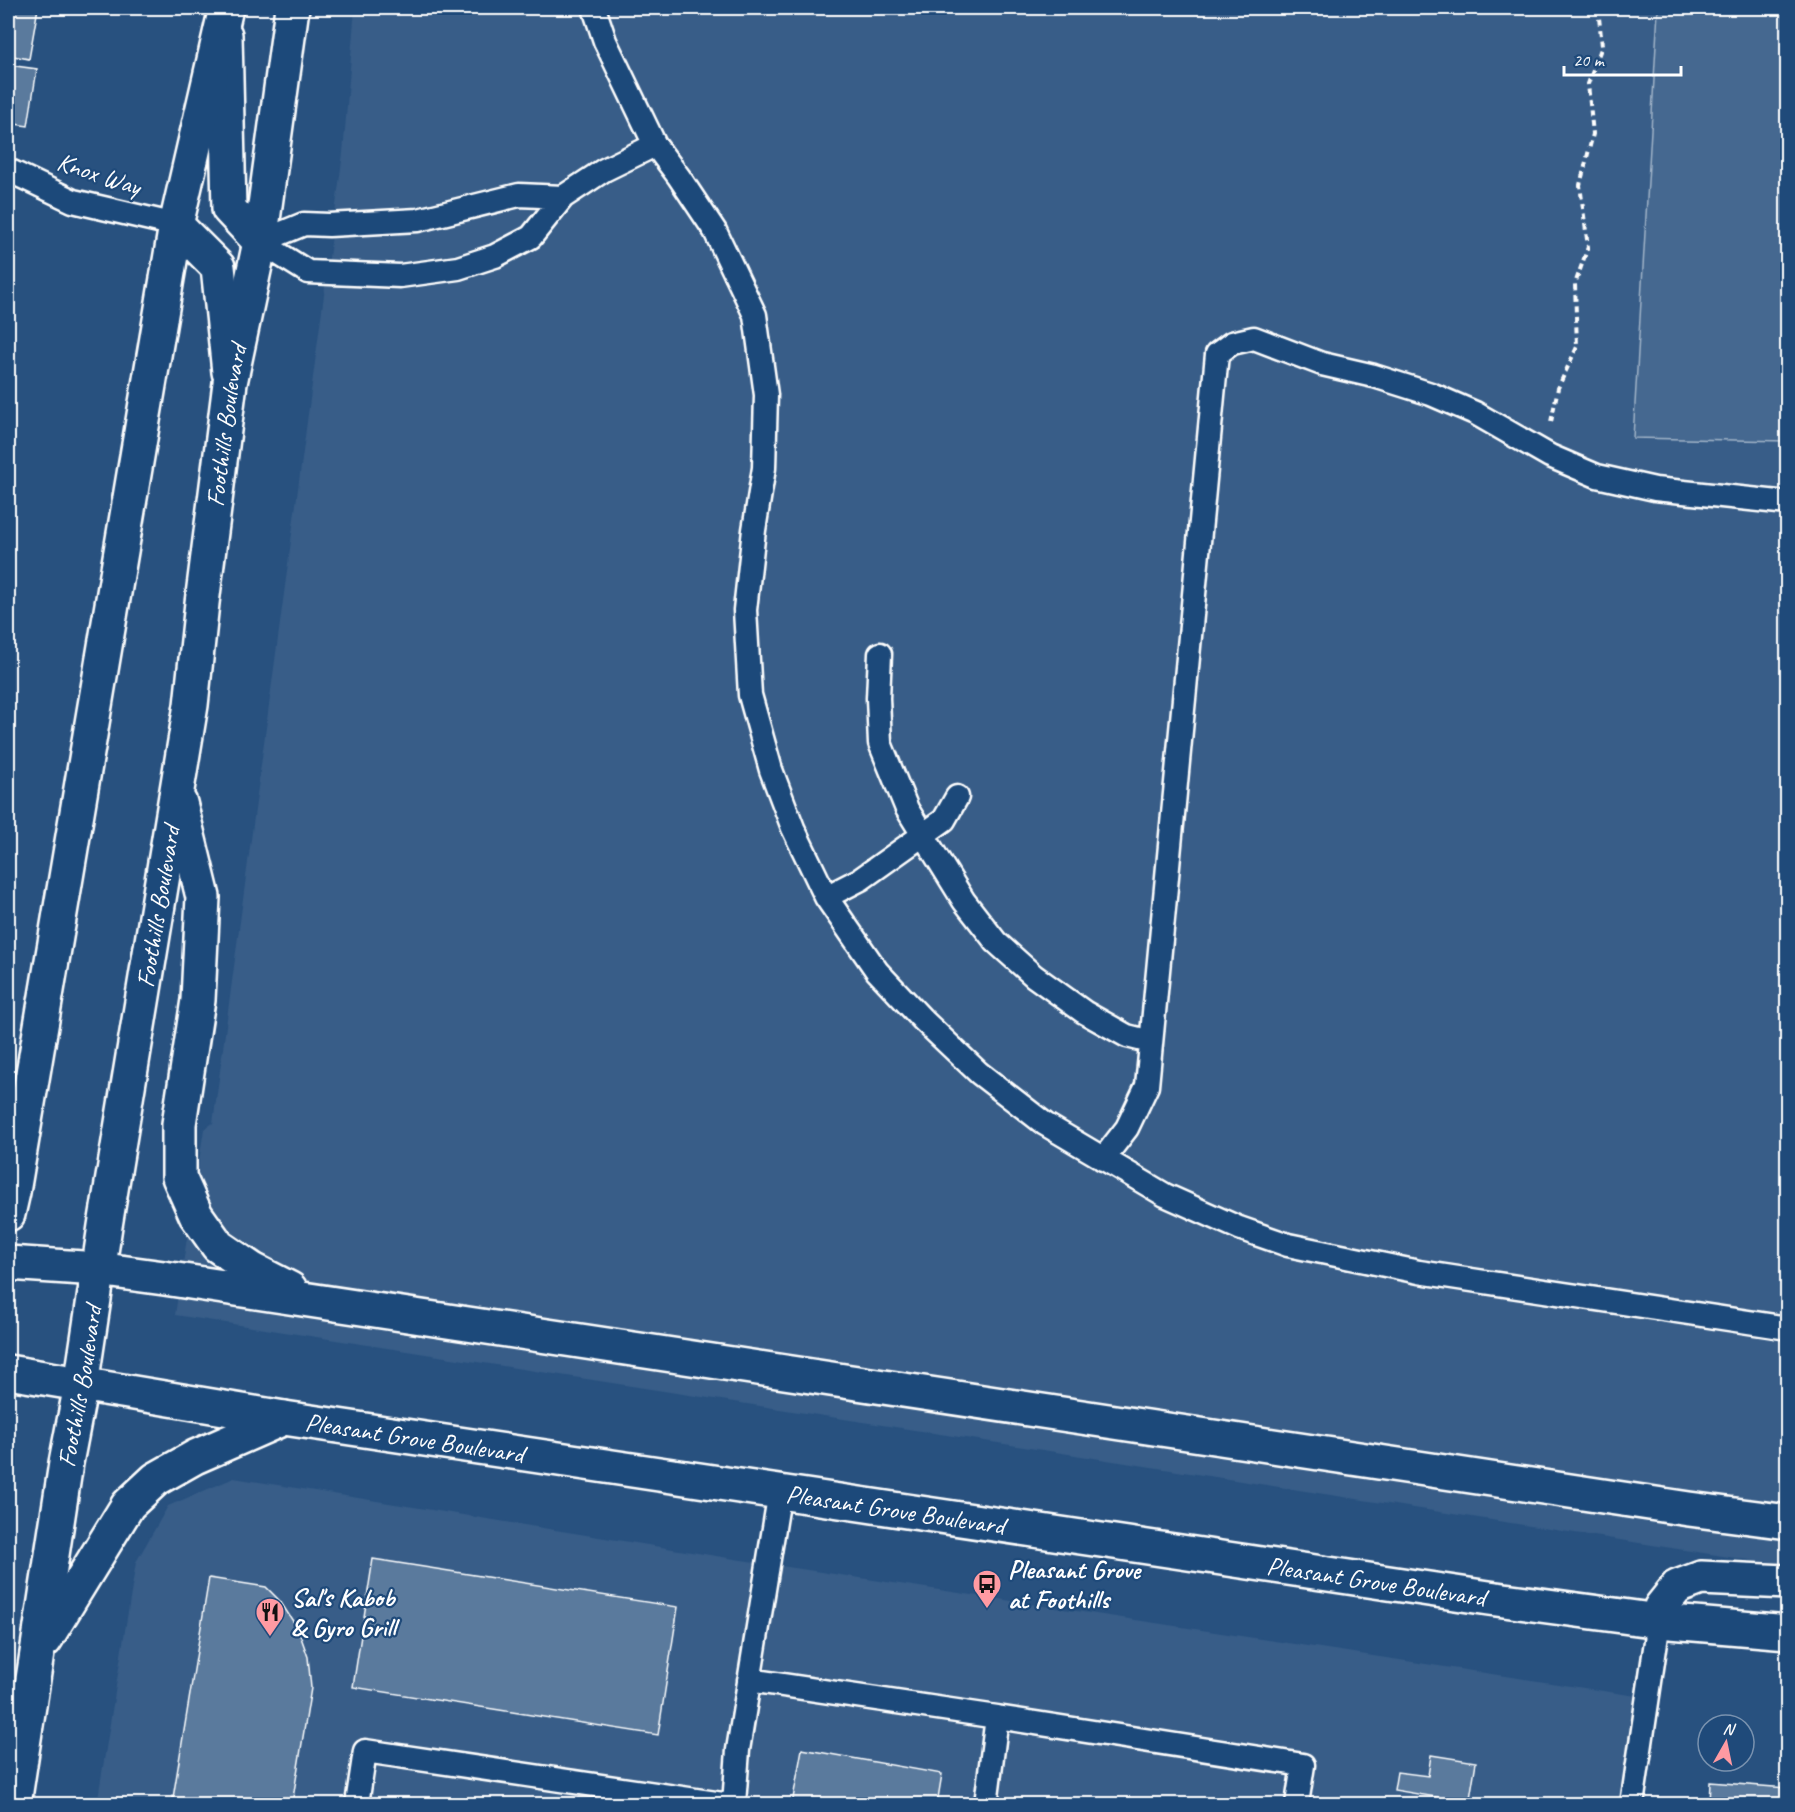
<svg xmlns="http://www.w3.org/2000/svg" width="1795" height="1812" viewBox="0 0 1795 1812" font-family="Caveat,sans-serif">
<rect width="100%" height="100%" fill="#28517f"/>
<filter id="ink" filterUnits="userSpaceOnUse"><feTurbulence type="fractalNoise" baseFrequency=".0167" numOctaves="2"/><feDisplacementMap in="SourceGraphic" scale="12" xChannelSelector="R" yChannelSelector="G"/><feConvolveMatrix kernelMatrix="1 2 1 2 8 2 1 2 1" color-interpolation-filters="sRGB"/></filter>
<g filter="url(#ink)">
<path fill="#375d88" d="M355 8H1787V1566L175 1315 204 1129 213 1123 343 153Z
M234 1478 735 1559 1656 1699 1639 1804H97L136 1562 168 1506Z"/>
<path fill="#446890" stroke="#a2b4c8" stroke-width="1.5" d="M1655 8H1787V441L1633 438 1658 11Z"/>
<path fill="#5a7a9d" stroke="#fff" stroke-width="1.5" d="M8 8H38L29 59 8 55Z
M8 65 37 69 28 126 8 123Z
M373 1559 678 1607 658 1735 353 1687Z
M209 1578 266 1587 280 1601 298 1629 308 1657 311 1688 292 1804H172Z
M802 1749 942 1774 937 1804H792Z
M1431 1755 1476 1762 1469 1804H1447L1448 1799 1394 1790 1397 1772 1428 1776Z
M1710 1782 1788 1788V1804H1709Z"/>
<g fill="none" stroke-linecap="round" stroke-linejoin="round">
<g stroke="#fff" stroke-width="27">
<path id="service" d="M594 8 605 41 655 145 679 177 715 231 755 315 766 395 764 468 754 530 745 610 750 695 771 770 793 828 826 897 877 971 923 1020 979 1073 1045 1124 1165 1195 1239 1228 1288 1245 1419 1272 1788 1328
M8 170 73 201 176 225
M260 242 308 272 400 276 458 268 495 256 531 237 563 197 604 170 655 145
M260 242 304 224 329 225 418 220 519 195 563 197
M880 654 878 698 880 743 907 809 964 901 996 942 1034 976 1084 1012 1127 1036 1151 1042
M826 897 861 879 944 820 957 797
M1103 1159 1127 1128 1147 1086 1217 354 1232 343 1254 338 1322 364 1374 376 1431 394 1475 413 1550 456 1597 476 1655 489 1788 503
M749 1680 997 1717 986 1804
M997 1717 1303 1765 1297 1804
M357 1804 365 1751 723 1804
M734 1804 738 1750 780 1491
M1632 1804 1659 1621"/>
</g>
<g stroke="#fff" stroke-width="38">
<path id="secondary" d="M225 35 229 209 260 242
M176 225 218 267 229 372"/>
</g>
<g stroke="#fff" stroke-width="38">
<g id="primary">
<path d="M180 803 203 897 198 1000 179 1124V1177L196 1215 218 1246 253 1270 290 1289"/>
<path d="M8 1214 13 1192 176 225 226 8"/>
<path d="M8 1263 98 1269 164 1278 1689 1509 1788 1522"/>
<path id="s1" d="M8 1372 284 1418 1489 1598 1659 1621 1788 1632"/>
<path d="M1659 1621 1661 1607 1677 1587 1701 1578 1788 1582"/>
<path d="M45 1640 128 1505 156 1479 195 1457 284 1418"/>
<path id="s2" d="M14 1804 66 1463 81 1385 105 1226 191 705 202 603 230 383 260 242 292 8"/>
</g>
</g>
<path stroke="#fff" stroke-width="4" stroke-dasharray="6 4.5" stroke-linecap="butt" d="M1551 422 1558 388 1577 347 1575 284 1588 247 1580 185 1593 134 1588 84 1602 46 1598 8"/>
<use href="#service" stroke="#1f4a7a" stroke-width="22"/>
<use href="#secondary" stroke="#1f4a7a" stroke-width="33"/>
<use href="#primary" stroke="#1f4a7a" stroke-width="33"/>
</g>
</g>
<defs>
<g id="bus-pin" transform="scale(1.5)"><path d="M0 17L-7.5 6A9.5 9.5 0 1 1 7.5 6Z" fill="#ff9aa2" stroke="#1f4a7a"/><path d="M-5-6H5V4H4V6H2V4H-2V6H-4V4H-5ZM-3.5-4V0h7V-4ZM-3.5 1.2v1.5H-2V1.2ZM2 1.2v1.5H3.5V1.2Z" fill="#111"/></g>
<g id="restaurant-pin" transform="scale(1.5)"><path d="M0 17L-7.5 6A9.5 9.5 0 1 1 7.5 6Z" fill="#ff9aa2" stroke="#1f4a7a"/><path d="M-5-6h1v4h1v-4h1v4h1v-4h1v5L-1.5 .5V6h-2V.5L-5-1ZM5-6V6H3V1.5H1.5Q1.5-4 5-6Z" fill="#111"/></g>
</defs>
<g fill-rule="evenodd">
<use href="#bus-pin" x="987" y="1584"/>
<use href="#restaurant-pin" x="270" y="1612"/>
</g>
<g text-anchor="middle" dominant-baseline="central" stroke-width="4.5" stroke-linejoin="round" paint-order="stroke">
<g font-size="26" fill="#fff" stroke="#1f4a7a">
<text transform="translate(99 174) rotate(18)">Knox Way</text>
<text stroke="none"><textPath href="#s2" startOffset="1395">Foothills Boulevard</textPath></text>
<text stroke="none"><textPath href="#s2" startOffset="909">Foothills Boulevard</textPath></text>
<text stroke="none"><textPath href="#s2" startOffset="423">Foothills Boulevard</textPath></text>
<text stroke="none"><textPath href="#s1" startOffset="412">Pleasant Grove Boulevard</textPath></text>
<text stroke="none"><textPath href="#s1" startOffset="898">Pleasant Grove Boulevard</textPath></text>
<text stroke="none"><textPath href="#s1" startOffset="1384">Pleasant Grove Boulevard</textPath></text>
</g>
<g font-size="26" font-weight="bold" fill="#fff" stroke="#1f4a7a" text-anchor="start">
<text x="1008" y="1569">Pleasant Grove<tspan x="1008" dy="30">at Foothills</tspan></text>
<text x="291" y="1597">Sal's Kabob<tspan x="291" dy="30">&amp; Gyro Grill</tspan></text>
</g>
</g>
<rect width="1795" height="1812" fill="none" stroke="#1f4a7a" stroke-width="30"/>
<rect x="15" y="15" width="1765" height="1782" fill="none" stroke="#fff" stroke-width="2" filter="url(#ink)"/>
<g transform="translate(1726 1743) rotate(9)"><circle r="28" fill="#1f4a7a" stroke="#7992af" stroke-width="1.5"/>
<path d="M0-4.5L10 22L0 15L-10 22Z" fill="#ff9aa2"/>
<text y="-9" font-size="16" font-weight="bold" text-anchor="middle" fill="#ffffff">N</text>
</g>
<path d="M1564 66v9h117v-9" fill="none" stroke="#ffffff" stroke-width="3"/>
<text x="1573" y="66" font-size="18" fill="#ffffff" stroke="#1f4a7a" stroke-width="4.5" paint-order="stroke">20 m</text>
</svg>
